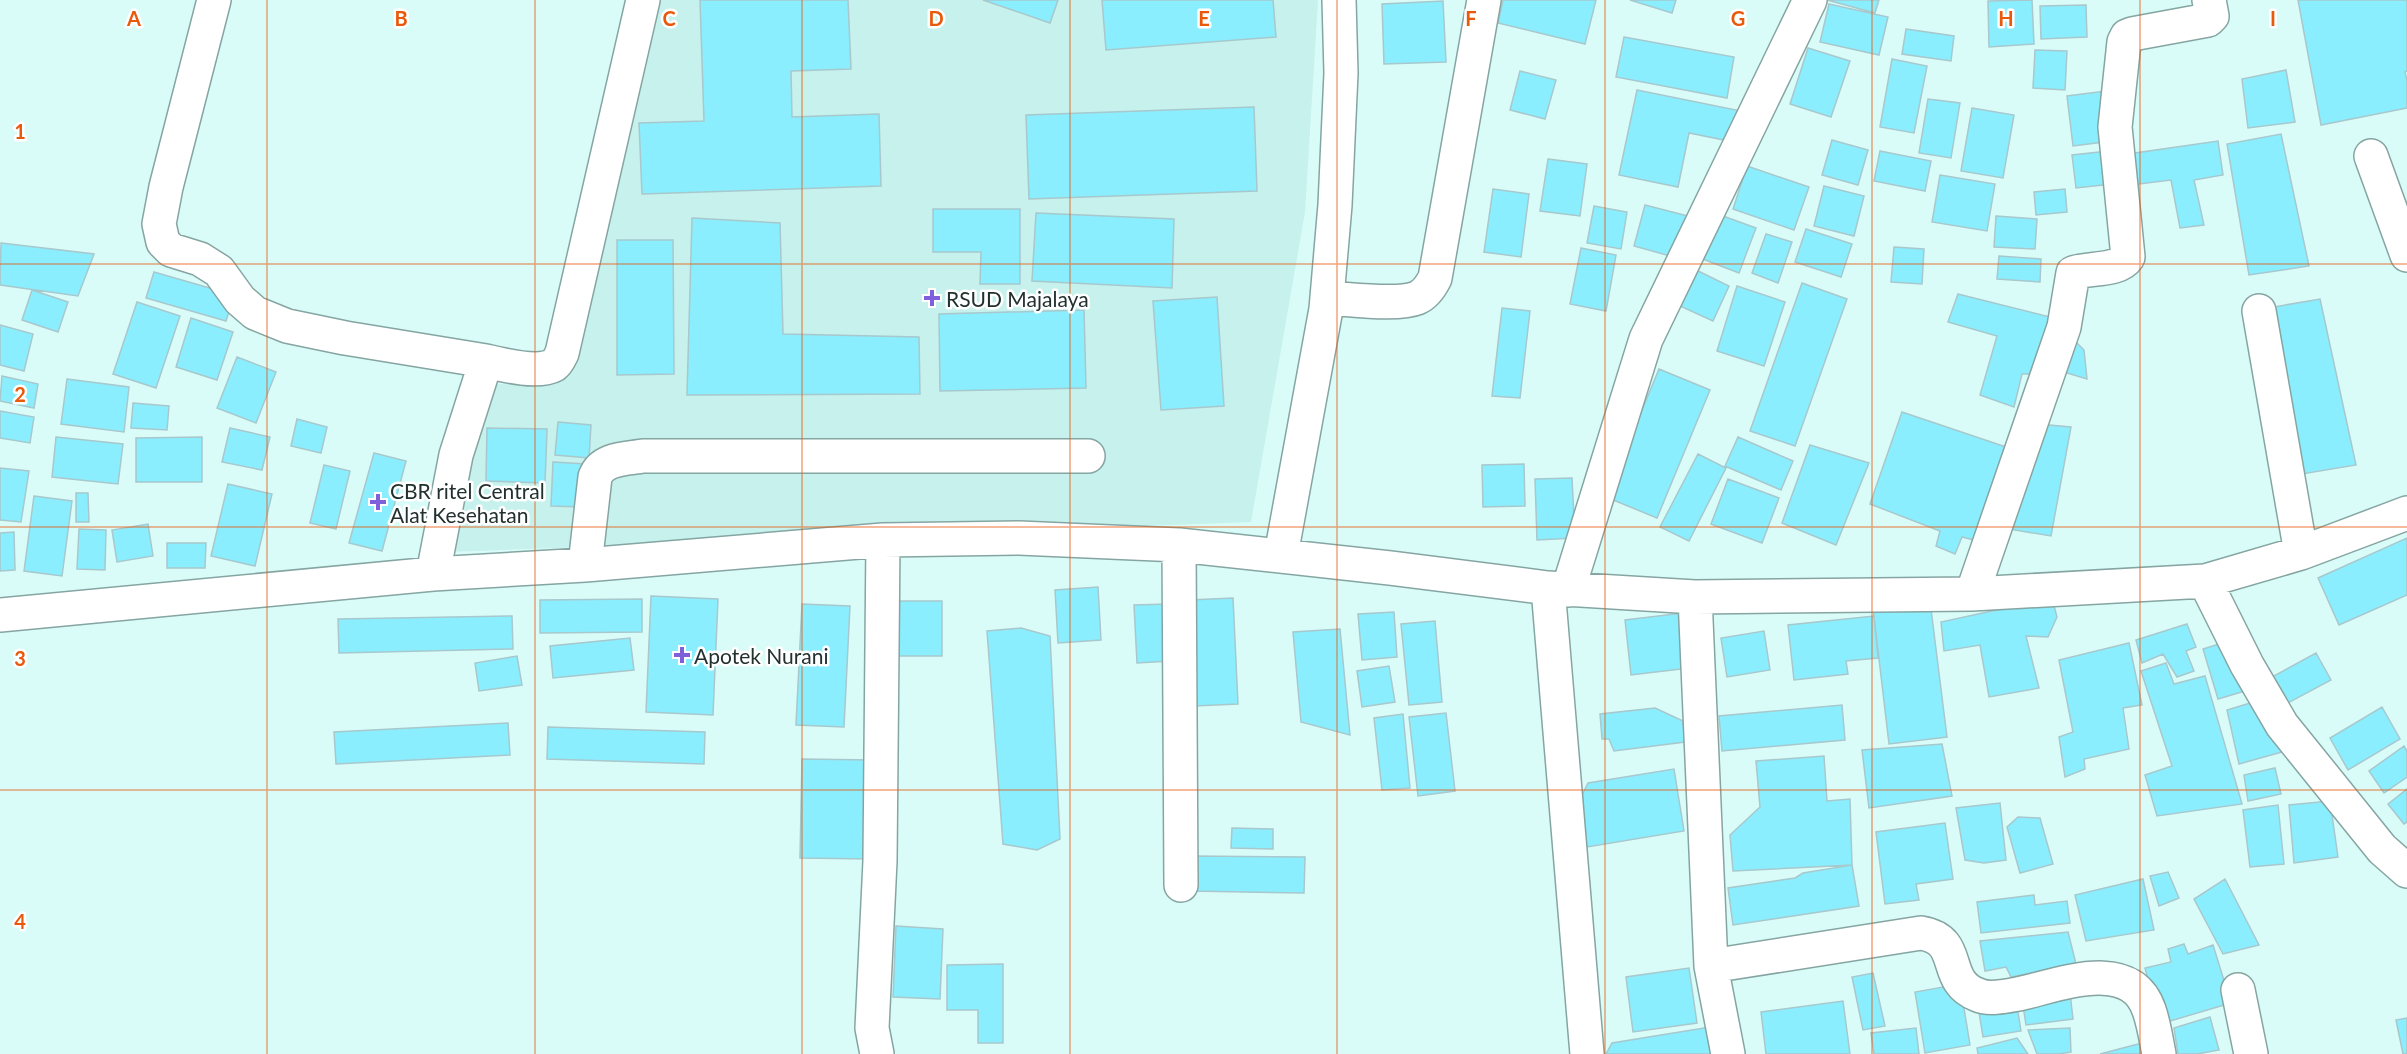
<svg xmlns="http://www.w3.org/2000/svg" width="2407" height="1054" viewBox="0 0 2407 1054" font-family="Lato,sans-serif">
<rect width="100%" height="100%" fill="#dafcf8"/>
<path fill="#c6f1ec" d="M647 0H1318L1305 212 1251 522 449 552 491 384 552 385Z"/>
<path fill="#8beefe" stroke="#a7c8cd" stroke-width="1.5" d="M700 0H848L851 69 791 71 792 117 879 114 881 186 642 194 639 123 704 121Z
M983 0H1058L1050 23Z
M1102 0H1273L1276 37 1106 50Z
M1503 0H1596L1585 44 1498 23Z
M1630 0H1676L1672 13Z
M1827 0H1879L1875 13Z
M2032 0 2034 44 1989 47 1988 1Z
M2298 0H2407V71L2405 72 2407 80V108L2321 125Z
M1443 1 1446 62 1384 64 1382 4Z
M1829 4 1888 17 1879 55 1820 42Z
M2086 5 2087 37 2041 39 2040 6Z
M1906 29 1954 36 1951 61 1902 54Z
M1624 37 1734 57 1727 98 1616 77Z
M1808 48 1850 61 1831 117 1790 104Z
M2035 50 2067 51 2065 90 2033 88Z
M1892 59 1927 66 1914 133 1880 127Z
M2286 70 2295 122 2248 128 2242 79Z
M1520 71 1556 80 1545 119 1510 110Z
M1637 90 1746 112 1739 143 1689 133 1678 187 1619 175Z
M2106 91 2112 141 2073 146 2067 96Z
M1928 99 1960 103 1951 158 1919 153Z
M1254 107 1257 191 1029 199 1026 115Z
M1972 108 2014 115 2003 178 1961 171Z
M2281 134 2309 266 2249 275 2227 144Z
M1832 140 1868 150 1858 185 1822 175Z
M2218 141 2223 175 2194 180 2204 225 2180 228 2171 180 2131 185 2128 154Z
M1880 151 1931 161 1925 191 1874 181Z
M2108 151 2112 184 2076 188 2072 155Z
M1548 159 1587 164 1580 216 1540 211Z
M1747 166 1809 187 1794 230 1733 209Z
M1940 175 1995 184 1987 231 1932 222Z
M1824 186 1864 196 1854 236 1814 226Z
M1493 189 1529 194 1521 257 1484 252Z
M2065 189 2067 212 2036 215 2034 192Z
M1645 205 1692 217 1681 259 1634 246Z
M1594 206 1627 212 1621 249 1587 243Z
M933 209H1020V284H980L981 252H933Z
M1712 212 1756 228 1739 273 1695 256Z
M1036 213 1174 219 1172 288 1032 281Z
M1996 216 2037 219 2035 249 1994 247Z
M692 218 780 223 783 334 919 337 920 394 687 395Z
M1806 229 1852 244 1841 277 1795 262Z
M1766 234 1792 242 1778 283 1752 273Z
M617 240H673L674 374 617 375Z
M1 243 94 254 78 296 0 285Z
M1894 247 1924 249 1922 284 1891 282Z
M1581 248 1616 255 1606 311 1570 304Z
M1999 256 2041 259 2040 282 1997 279Z
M1688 266 1729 286 1713 321 1671 302Z
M154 272 234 295 226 321 146 298Z
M1802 283 1847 299 1795 446 1750 431Z
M1737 286 1785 302 1764 366 1717 351Z
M32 290 68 302 58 332 22 320Z
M1958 294 2058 319 2036 374H2022L2014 407 1980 395 1997 336 1948 322Z
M1217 297 1224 406 1161 410 1153 301Z
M2320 299 2356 465 2302 474 2268 308Z
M137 302 180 316 156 388 113 374Z
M1502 308 1530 311 1520 398 1492 396Z
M1084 310 1086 388 940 391 939 314Z
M191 318 233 332 217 380 176 367Z
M0 325 33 334 24 371 0 365Z
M2071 337 2084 350 2087 379 2057 370Z
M237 357 276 372 256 423 217 408Z
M1659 369 1710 390 1657 518 1606 497Z
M2 376 38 384 34 408 0 401Z
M67 379 129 387 124 432 61 424Z
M133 403 169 406 167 430 131 428Z
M0 411 34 417 30 443 0 438Z
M1902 412 2012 449 1982 542 1962 537 1955 554 1936 546 1940 531 1870 504Z
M297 419 327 427 321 453 291 446Z
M558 422 591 425 589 458 555 455Z
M2038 424 2071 427 2051 536 2003 528Z
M230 428 270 437 262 470 222 462Z
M487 428 547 429 545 483 486 481Z
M56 437 123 444 118 484 52 477Z
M202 437V482H136V438Z
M1738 437 1793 461 1781 490 1725 466Z
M1810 445 1869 463 1836 545 1782 523Z
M374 453 406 461 382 551 349 543Z
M1698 454 1726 468 1689 541 1660 527Z
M553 462 586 464 583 507 551 506Z
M1524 464 1525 506 1483 507 1482 465Z
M324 465 350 471 336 529 310 523Z
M0 468 29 471 21 522 0 520Z
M1572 478 1575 538 1537 540 1535 479Z
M1728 479 1779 498 1762 543 1711 524Z
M228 484 272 494 255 566 211 556Z
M76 493H88L89 522H76Z
M34 496 72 501 62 576 24 571Z
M148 524 153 556 117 562 112 530Z
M79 529 106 530 105 570 77 569Z
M14 532 15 570 0 571V533Z
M2407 538V595L2339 625 2318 578Z
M167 543H206L205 568H167Z
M1098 587 1101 640 1058 643 1055 590Z
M651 596 718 599 713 715 646 712Z
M1233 598 1238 704 1194 706 1189 600Z
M2052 598 2057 617 2048 637 2026 636 2039 688 1989 697 1980 645 1944 651 1941 622Z
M642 599V632L540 633V600Z
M889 601H942V656H889Z
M1930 601 1947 737 1889 744 1873 608Z
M802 604 850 606 844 727 796 725Z
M1168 604 1170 661 1137 663 1134 605Z
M1394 612 1397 657 1362 660 1358 614Z
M1683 613 1689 668 1631 675 1625 620Z
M512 616 513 649 339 653 338 619Z
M1874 616 1878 658 1846 661 1848 674 1794 680 1788 625Z
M1435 621 1442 702 1409 705 1401 624Z
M2187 624 2196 647 2186 651 2194 671 2177 677 2163 654 2142 663 2136 640Z
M1021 628 1050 636 1060 839 1037 850 1003 844 987 631Z
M1340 629 1350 735 1301 722 1293 632Z
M1764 631 1770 670 1727 677 1721 638Z
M630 638 634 670 553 678 550 646Z
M2229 641 2245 691 2218 699 2203 649Z
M2129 643 2142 705 2123 708 2129 749 2084 759 2085 769 2065 777 2059 737 2073 732 2059 660Z
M2316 653 2331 680 2286 704 2272 677Z
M517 656 522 685 479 691 475 663Z
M2166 663 2174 684 2205 676 2242 804 2157 816 2145 775 2172 766 2141 671Z
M1389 666 1395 702 1362 707 1357 671Z
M2257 701 2274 732 2282 752 2239 764 2227 710Z
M1842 705 1845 740 1722 751 1719 716Z
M2382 707 2400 739 2348 770 2330 738Z
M1655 708 1683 721 1685 742 1614 751 1609 739H1602L1600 714Z
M1446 713 1455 791 1418 796 1409 717Z
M1403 714 1410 788 1382 790 1374 718Z
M508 723 510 755 336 764 334 732Z
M548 727 705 732 704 764 547 759Z
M1942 744 1952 796 1869 808 1862 750Z
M2404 746 2407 751V777L2384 793 2369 771Z
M1824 756 1827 801 1850 799 1852 865 1733 871 1730 835 1760 807 1756 761Z
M802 759 873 760 871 859 800 858Z
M2275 768 2281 794 2248 801 2244 775Z
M1674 769 1684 831 1587 847 1573 814 1588 783Z
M2407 789V822L2404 824 2388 804Z
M2330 801 2338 857 2294 863 2289 805Z
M2000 803 2006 860 1984 863 1965 860 1956 808Z
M2278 805 2284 864 2250 867 2243 810Z
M2018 817 2040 818 2053 864 2020 873 2007 827Z
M1945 823 1953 879 1916 884 1919 900 1885 904 1876 832Z
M1232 828 1273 829V849L1231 848Z
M1192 856 1305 857 1304 893 1191 891Z
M1852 865 1859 906 1733 925 1728 888 1795 878 1803 873Z
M2168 872 2179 898 2159 906 2150 876Z
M2143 879 2154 930 2086 941 2075 895Z
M2225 879 2259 945 2223 954 2194 899Z
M2034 895 2035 905 2067 901 2070 923 1981 933 1977 902Z
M896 926 943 929 940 999 893 997Z
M2068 932 2076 964 2011 977 2006 967 1985 971 1980 941Z
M2184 944 2188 954 2213 945 2231 1003 2160 1024 2145 968 2171 962 2168 949Z
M1003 964V1043H978V1010H947V965Z
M1689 968 1697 1023 1633 1032 1626 977Z
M1873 973 1885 1026 1863 1030 1852 977Z
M1960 984 1970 1045 1925 1053 1915 992Z
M2070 993 2073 1019 2026 1025 2022 999Z
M2016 1000 2021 1031 1983 1037 1978 1006Z
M1843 1001 1850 1054H1766L1761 1012Z
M2210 1017 2219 1050 2197 1054H2178L2174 1028Z
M2407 1018V1054H2403L2396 1020Z
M1710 1027 1722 1054H1606L1612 1043Z
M1916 1028 1919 1054H1874L1871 1033Z
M2070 1028 2071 1052 2059 1054H2037L2028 1030Z
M2017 1038 2028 1054H1978L1977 1048Z
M2146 1042 2150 1054H2100Z"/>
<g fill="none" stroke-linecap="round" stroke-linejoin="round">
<g stroke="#85a5a2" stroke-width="36">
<path id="minor" d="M214 0 166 187 159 224 163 242 171 250 200 259 219 271 240 300 255 313 287 326 345 338 486 361
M2371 156 2407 255
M1327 298C1350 299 1397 306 1417 298 1426 294 1431 286 1435 278L1484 0
M2259 311 2301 553
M1179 545 1181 885
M1281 555 1326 309 1335 205 1341 73 1339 0
M585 565 595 477C602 458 626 459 643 456H1088
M433 574 456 455 486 361C503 365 538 374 554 365 558 362 560 357 562 353L643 0
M2205 581 2247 665 2282 725 2382 849 2407 871
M1548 588 1587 1054
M1568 590 1646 339 1810 0
M1972 594 2064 327 2073 273C2089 267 2118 272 2128 257L2115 127 2124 42 2127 36 2132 34 2208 20 2212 16 2209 0
M1695 597 1711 966 1728 1054
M0 615 433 574 585 565 883 540 1019 538 1179 545 1390 568 1548 588 1695 597 1972 594 2205 581 2301 553 2407 513
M1711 966 1921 933C1965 940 1940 981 1978 995 1989 1000 2007 996 2018 994 2057 986 2130 955 2149 1010 2154 1024 2156 1039 2159 1054
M2238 990 2251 1054
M877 1054 872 1028 880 861 883 540"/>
</g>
<use href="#minor" stroke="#fff" stroke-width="33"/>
</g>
<path fill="none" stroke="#e8590c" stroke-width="1.5" stroke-opacity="0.55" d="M267 0V1054M535 0V1054M802 0V1054M1070 0V1054M1337 0V1054M1605 0V1054M1872 0V1054M2140 0V1054M0 264H2407M0 527H2407M0 790H2407"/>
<g fill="#7d60da" stroke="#fff" stroke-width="2">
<path d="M929 289h6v6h6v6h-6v6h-6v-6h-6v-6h6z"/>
<path d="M375 493h6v6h6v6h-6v6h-6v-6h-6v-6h6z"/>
<path d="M679 646h6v6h6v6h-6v6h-6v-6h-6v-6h6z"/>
</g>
<g text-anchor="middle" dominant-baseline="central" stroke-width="5" stroke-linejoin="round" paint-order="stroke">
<g font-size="21" fill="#22302e" stroke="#fff" text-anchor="start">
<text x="946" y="298">RSUD Majalaya</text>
<text x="390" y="490">CBR ritel Central<tspan x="390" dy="24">Alat Kesehatan</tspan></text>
<text x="694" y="655">Apotek Nurani</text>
</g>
</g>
<g font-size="20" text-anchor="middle" font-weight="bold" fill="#e8590c" stroke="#fff" stroke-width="5" stroke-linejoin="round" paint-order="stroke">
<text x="134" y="26">A</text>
<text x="401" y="26">B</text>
<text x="669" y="26">C</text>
<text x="936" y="26">D</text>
<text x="1204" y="26">E</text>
<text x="1471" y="26">F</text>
<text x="1738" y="26">G</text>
<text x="2006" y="26">H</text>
<text x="2273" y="26">I</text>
<text x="20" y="139">1</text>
<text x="20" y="402">2</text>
<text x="20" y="666">3</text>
<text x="20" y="929">4</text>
</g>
</svg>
